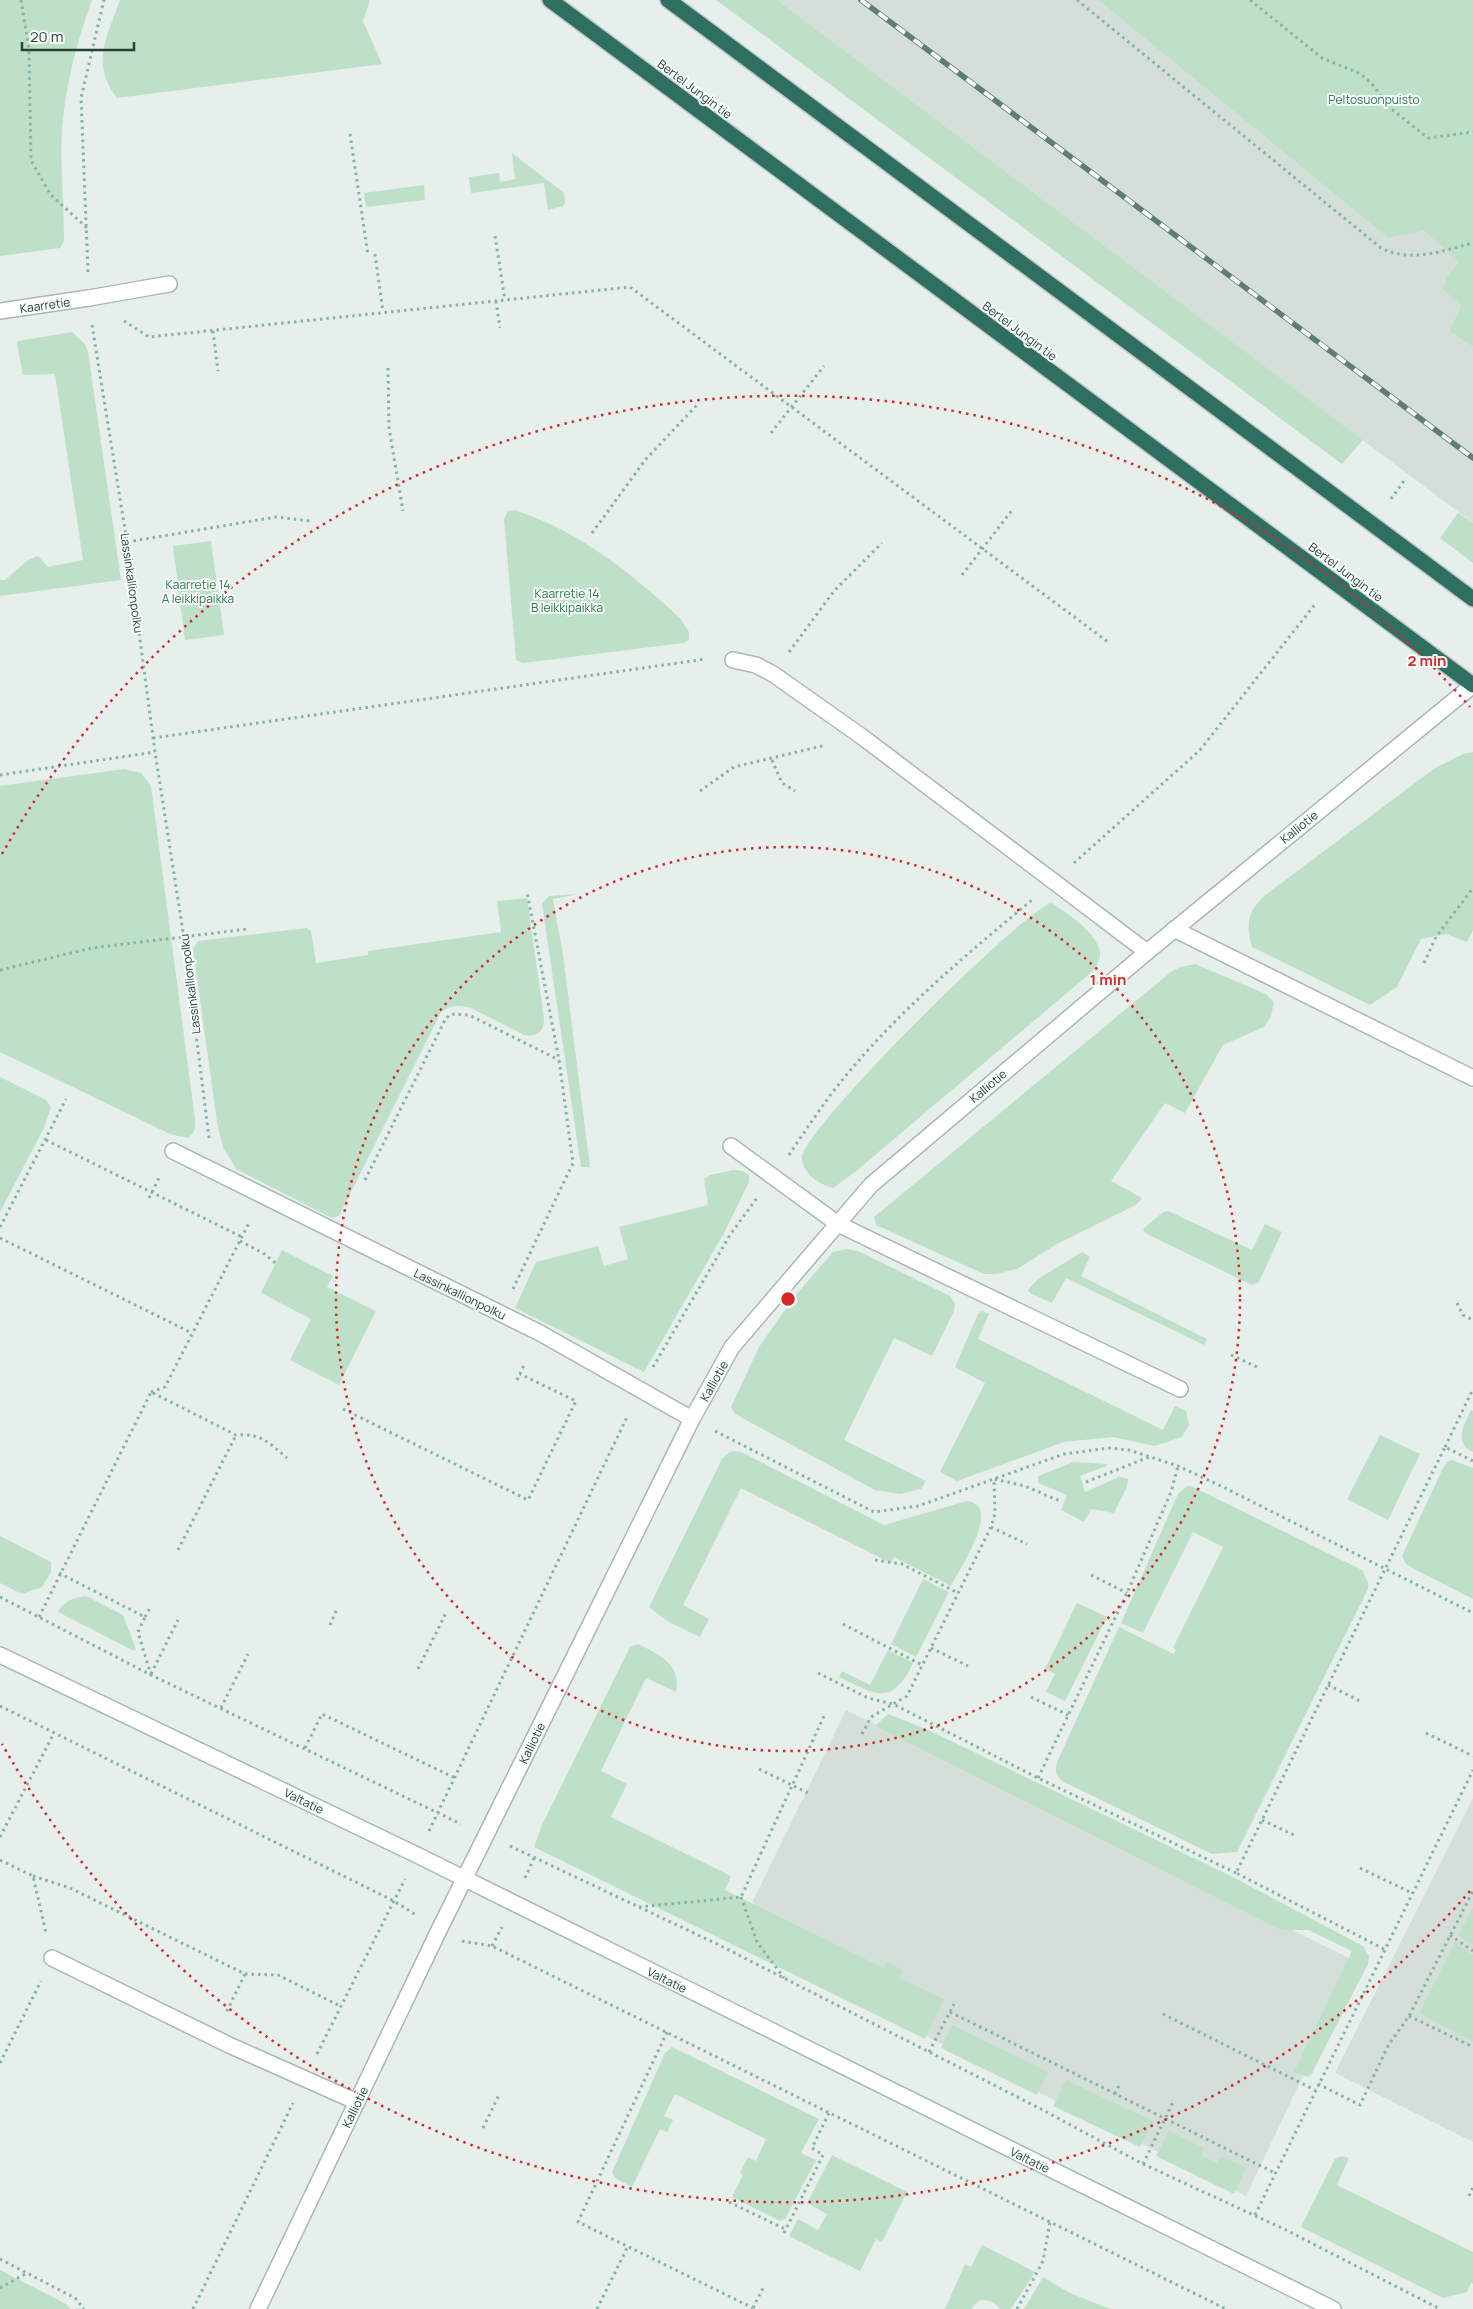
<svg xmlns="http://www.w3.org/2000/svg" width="1473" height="2309" viewBox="0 0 1473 2309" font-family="Manrope,sans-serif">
<rect width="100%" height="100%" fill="#e6efeb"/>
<path fill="#d4dfda" d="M777 0H1098L1388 238 1424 231 1460 261 1446 278 1461 306 1449 331 1473 347V523Z
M846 1710 1357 1962 1246 2196 792 1969 753 1901Z
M1473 1798V2142L1335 2073Z"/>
<path fill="#bfe0c8" d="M0 0H92C77 41 65 86 62 130 60 167 64 204 64 241L60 248 0 256Z
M120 0H370L363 21 382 64 117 98C90 63 107 37 120 0Z
M716 0H777L1363 440 1342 464Z
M1098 0H1473V347L1449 331 1461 306 1443 289 1446 278 1459 261 1424 231 1388 238Z
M512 153 564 193 565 202 563 206 548 210 544 183 471 193 469 177 499 173 500 182 515 179Z
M424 185 425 200 366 207 364 193Z
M72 332 85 344 88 352 121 580 0 596V580H5L28 560 38 556 48 567 83 560 55 374 23 375 17 344 18 341Z
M514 510C578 530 631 573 680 618L689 632V640L683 643 523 663 516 660 504 519 508 511Z
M1458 513 1473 523V563L1440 538Z
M211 541 224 635 185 640 173 546Z
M1473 752V930L1467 942 1446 934 1421 939 1397 987 1370 1005 1252 947C1246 924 1247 913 1264 896L1435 768 1463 754Z
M124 769 141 773 151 786 195 1119C195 1128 195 1134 187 1138L170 1134 0 1052V786Z
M579 894 553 899 563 955 590 1167H581L542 904 549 896Z
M527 898 544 1018C544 1032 538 1037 524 1035L471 1008C459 1005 452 1005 441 1012L339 1216 332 1218 236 1169 223 1147 217 1122 193 949 198 941 307 928 311 931 316 963 368 955V951L501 932 497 901Z
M1051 903C1066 912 1098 933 1100 953 1101 960 1096 966 1093 971L855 1172 833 1188C820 1185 803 1174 802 1158 801 1131 1019 914 1051 903Z
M1195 964 1266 994 1274 1002 1271 1016 1264 1027 1223 1045 1185 1113 1165 1103 1111 1181 1142 1198 1136 1205 1057 1244 1017 1269 996 1274H984L876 1225 874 1217 1171 972 1180 967Z
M0 1077 46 1100 51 1107 44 1128 0 1212Z
M733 1170 743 1171 749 1175V1182L724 1233 644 1372 515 1308 536 1262 598 1246 604 1266 628 1259 619 1227 708 1205 704 1179 710 1175Z
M1168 1211 1252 1250 1265 1224 1282 1232 1259 1282 1252 1285 1145 1233 1143 1229 1163 1212Z
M847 1249 858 1251 950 1296 955 1304 954 1311 932 1356 894 1338 844 1440 926 1481 921 1489 900 1494 875 1490 735 1414 731 1407 759 1347 794 1297 833 1252Z
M282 1250 333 1276 327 1287 376 1311 339 1385 290 1360 311 1319 261 1293Z
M1082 1252 1090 1257 1081 1276 1207 1339 1204 1345 1066 1278 1052 1303 1030 1293 1028 1290 1038 1279Z
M982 1311 989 1314 978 1339 1163 1430 1175 1406 1186 1411 1189 1425 1182 1437 1155 1446 1113 1437 1064 1442 957 1481 940 1472 985 1383 955 1367 978 1314Z
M1471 1410 1473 1411V1452C1453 1442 1464 1425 1471 1410Z
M1380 1435 1420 1454 1388 1520 1347 1499Z
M736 1451 741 1452 884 1525 967 1501C1003 1505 960 1568 951 1586L894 1557 891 1563 741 1488 683 1605 709 1619 700 1637 667 1621 649 1607 722 1459 730 1452Z
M1452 1460 1473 1468V1599L1414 1569 1406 1564 1402 1556 1443 1468 1447 1462Z
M1074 1462 1107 1464 1106 1466 1080 1476 1085 1492 1119 1477 1128 1479 1127 1487 1114 1513 1091 1509 1084 1522 1061 1510 1067 1495 1038 1483V1476Z
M1187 1486H1191L1362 1570 1368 1582V1589L1237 1852 1212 1854 1062 1781C1055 1775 1055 1770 1057 1762L1119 1627 1174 1654 1176 1650 1173 1648 1223 1547 1193 1532 1143 1633 1121 1623 1178 1494Z
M0 1536 51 1562V1572L42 1587 22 1594 0 1583Z
M923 1579 949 1592 916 1657 891 1644Z
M86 1596 123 1615 136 1649 134 1651 58 1612C65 1600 73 1598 86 1596Z
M1077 1603 1107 1617 1065 1701 1046 1692 1055 1674 1045 1669Z
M638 1644C659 1654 682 1665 676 1692L646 1678 601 1771 627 1784 611 1817 731 1876 725 1890 884 1968 887 1962 903 1970 899 1978 944 1999 925 2039 534 1847 542 1825 630 1647Z
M888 1650 913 1663C892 1707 876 1695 839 1677L842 1671 870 1685Z
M888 1714 926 1729 1233 1877 1363 1946 1369 1956 1368 1964 1311 2075 1308 2077 1294 2072 1352 1951 1308 1930H1281L875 1726Z
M1473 1907V1945L1458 1935Z
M1455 1942 1473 1955V2041L1419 2013Z
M952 2025 1048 2072 1037 2095 941 2048Z
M672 2047 819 2119 801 2153 816 2160 785 2219 780 2221 732 2197 743 2175 740 2173 748 2157 756 2161 766 2139 675 2094 664 2116 673 2120 667 2132 660 2129 632 2187 615 2178 612 2172 665 2053Z
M1066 2080 1153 2121 1140 2147 1053 2106Z
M1169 2131 1204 2148 1201 2155 1217 2163 1221 2156 1246 2168 1234 2194 1156 2156Z
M832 2155 907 2192 882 2242 876 2239 860 2271 789 2236 798 2219 818 2230 827 2214 807 2203Z
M1342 2156 1349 2158 1337 2185 1473 2252V2284L1471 2283 1467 2292 1443 2298 1301 2227 1335 2159Z
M982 2245 1035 2272 1011 2309H1000C992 2298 978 2296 972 2309H945L965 2264 971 2267Z
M0 2270 66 2304 71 2309H0Z
M1043 2277 1070 2293 1110 2309H1024Z"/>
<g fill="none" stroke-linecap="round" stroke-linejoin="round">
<g stroke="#a8b8b2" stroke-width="18">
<path id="lane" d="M89 298 169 284
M733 660 756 665 773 674 861 736 1147 952
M1174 929 1473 1078
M731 1146 838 1224 1180 1389
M173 1151 540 1333 692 1419
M52 1958 229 2045 357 2102"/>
</g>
<g stroke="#a8b8b2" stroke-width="18">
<path id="street" d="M0 311 89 298
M258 2309 439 1930 692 1419 732 1347 871 1185 1147 952 1473 685"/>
</g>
<g stroke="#a4bbb3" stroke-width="18">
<path id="secondary" d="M0 1655 417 1855 1333 2309"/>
</g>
<g stroke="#c2cac8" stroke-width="18">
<path id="highway" d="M550 0 1473 685
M668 0 1473 599"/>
</g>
<path stroke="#86b3a5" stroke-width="3" stroke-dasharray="2.5 4" stroke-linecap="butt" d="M21 0 29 50 31 160 50 194 87 228
M1077 0 1381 248C1412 263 1441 251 1473 243
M1250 0 1322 58 1361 74 1374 86 1389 107 1428 138 1473 132
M350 134 368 255
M495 236 505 300
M375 254 383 312
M88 272 81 98 104 0
M496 301 500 328
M124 321 149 337 630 287 1108 642
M92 325 127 542 155 752 184 938 209 1138
M213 331 218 371
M388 368 389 428 403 511
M771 433 824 366
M1391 499 1406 478
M592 533 646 459 698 404
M127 542 276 517 310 521
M962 575 1013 509
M789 652 834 591 882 543
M153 738 706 659
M772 760 782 783 795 791
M0 775 155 752
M700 791 734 767 826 745
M1074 863 1200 750 1316 603
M1424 963 1436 937 1473 888
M0 970 92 948 248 929
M46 1140 242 1237
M789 1155C803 1134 817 1113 832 1093 889 1019 961 959 1032 900
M365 1180 446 1018 452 1014 469 1015 559 1060
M149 1198 160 1176
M0 1227 66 1099
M0 1238 192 1333
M240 1241 263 1253 278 1265
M513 1289 573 1163 559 1060 527 892
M1457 1303 1463 1315 1473 1320
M1231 1355 1257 1367
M653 1367 730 1235 757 1198
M517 1380 525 1363
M151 1392 165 1387 250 1221
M343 1409 528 1500 576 1401 520 1374
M715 1431 874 1512 918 1506 1064 1454 1109 1448 1129 1450 1178 1466 1223 1487 1473 1613
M1445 1447 1473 1389
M1086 1482 1149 1457
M991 1527 1027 1544
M178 1550 236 1435
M875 1560 902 1564 958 1593
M59 1573 145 1617 138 1632 151 1675
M1091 1575 1127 1593
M0 1597 151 1675 461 1824
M39 1617 151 1392 236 1435C260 1433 270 1443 287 1458
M145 1617 151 1606
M843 1624 922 1665
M330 1625 337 1609
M931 1648 968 1666
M418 1669 446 1613
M818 1673 868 1698 893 1704 1038 1778 1236 1873
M151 1674 178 1620
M1328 1685 1362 1702
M1031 1697 1068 1715
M0 1706 394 1901 416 1915
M221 1708 248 1654
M1426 1733 1473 1756
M862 1734 871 1717 907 1696 991 1527 995 1514 994 1479 1025 1486 1062 1502
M305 1748 322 1714 455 1778
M759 1769 808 1793
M1038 1778 1127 1593 1171 1492 1178 1466
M1262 1820 1296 1836
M429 1831 628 1415
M0 1837 54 1733
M510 1846 717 1944 1041 2109 1143 2164 1286 2230 1440 2309
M0 1860 33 1876 46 1933
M1360 1868 1412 1893
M33 1876 70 1888 245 1974 225 2015
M525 1878 534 1858
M741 1897 757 1942 784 1978
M639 1907 741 1897 824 1716
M1450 1935 1473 1951
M462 1941 492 1946 1226 2309
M492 1946 502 1927
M1384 1949 1236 1873 1445 1447 1473 1461
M245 1974 278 1975 340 2006
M950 2012 1275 2173
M1163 2014 1315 2090
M1409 2016 1473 2047
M667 2032 578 2222 753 2308
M929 2052 954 2004
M317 2054 405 1879
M0 2063 41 1981
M1318 2084 1360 2105 1388 2046 1409 2016 1473 1891
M1115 2094 1119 2085
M483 2128 499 2095
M1143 2164 1174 2100
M1469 2196 1473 2187
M729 2202 785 2229
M1255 2215 1473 1770
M784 2233 823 2155 812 2148 829 2113
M0 2259 75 2298 84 2309
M0 2288 27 2273
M753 2308 763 2288
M193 2309 293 2103
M597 2309 628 2246
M1017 2309 1043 2261 1050 2222"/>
<use href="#lane" stroke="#fff" stroke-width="15"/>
<use href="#street" stroke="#fff" stroke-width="15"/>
<use href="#secondary" stroke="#fff" stroke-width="15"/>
<use href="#highway" stroke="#2f6f62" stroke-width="15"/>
<g stroke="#5f7d75" stroke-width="5.5">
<path id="rail" d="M861 0 1473 458"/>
</g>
<use href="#rail" stroke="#f7fbf9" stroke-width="4" stroke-dasharray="11" stroke-linecap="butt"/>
</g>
<g fill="none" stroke="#d62828" stroke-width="2.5" stroke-dasharray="2.5 5">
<circle cx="788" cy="1299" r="452"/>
<path d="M1470 1891A903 903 0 0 1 2 1744M2 854A903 903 0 0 1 1470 707"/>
</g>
<g text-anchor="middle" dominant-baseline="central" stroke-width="4" stroke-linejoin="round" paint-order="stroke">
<g font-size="12" fill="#24423a" stroke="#f7fbf9">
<text transform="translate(695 89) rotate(37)">Bertel Jungin tie</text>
<text transform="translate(45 305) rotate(-8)">Kaarretie</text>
<text transform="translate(1020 331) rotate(37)">Bertel Jungin tie</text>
<text transform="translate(1346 572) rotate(37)">Bertel Jungin tie</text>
<text transform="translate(132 583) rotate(82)">Lassinkallionpolku</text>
<text transform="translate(1299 827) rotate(-39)">Kalliotie</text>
<text transform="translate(190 984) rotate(-97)">Lassinkallionpolku</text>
<text transform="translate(988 1086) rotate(-40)">Kalliotie</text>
<text transform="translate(460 1294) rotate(26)">Lassinkallionpolku</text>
<text transform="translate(714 1381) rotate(-61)">Kalliotie</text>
<text transform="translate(532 1743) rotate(-64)">Kalliotie</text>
<text transform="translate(304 1801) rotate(26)">Valtatie</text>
<text transform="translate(667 1980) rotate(26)">Valtatie</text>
<text transform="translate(355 2107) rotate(-64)">Kalliotie</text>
<text transform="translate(1030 2160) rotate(26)">Valtatie</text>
</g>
<g font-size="12" fill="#2d7a4b" stroke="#f7fbf9">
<text x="1374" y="99">Peltosuonpuisto</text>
<text x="198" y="584">Kaarretie 14<tspan x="198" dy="14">A leikkipaikka</tspan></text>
<text x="567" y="593">Kaarretie 14<tspan x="567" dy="14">B leikkipaikka</tspan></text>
</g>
</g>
<circle cx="788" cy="1299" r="8" fill="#d62828" stroke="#f7fbf9" stroke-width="2.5"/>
<g font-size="15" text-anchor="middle" font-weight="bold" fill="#d62828" stroke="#f7fbf9" stroke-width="4" stroke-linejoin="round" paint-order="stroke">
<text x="1427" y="666">2 min</text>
<text x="1108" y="985">1 min</text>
</g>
<path d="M22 42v8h112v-8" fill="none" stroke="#24423a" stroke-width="2.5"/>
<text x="30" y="42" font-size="15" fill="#24423a" stroke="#f7fbf9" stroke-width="4" paint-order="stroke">20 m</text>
</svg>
